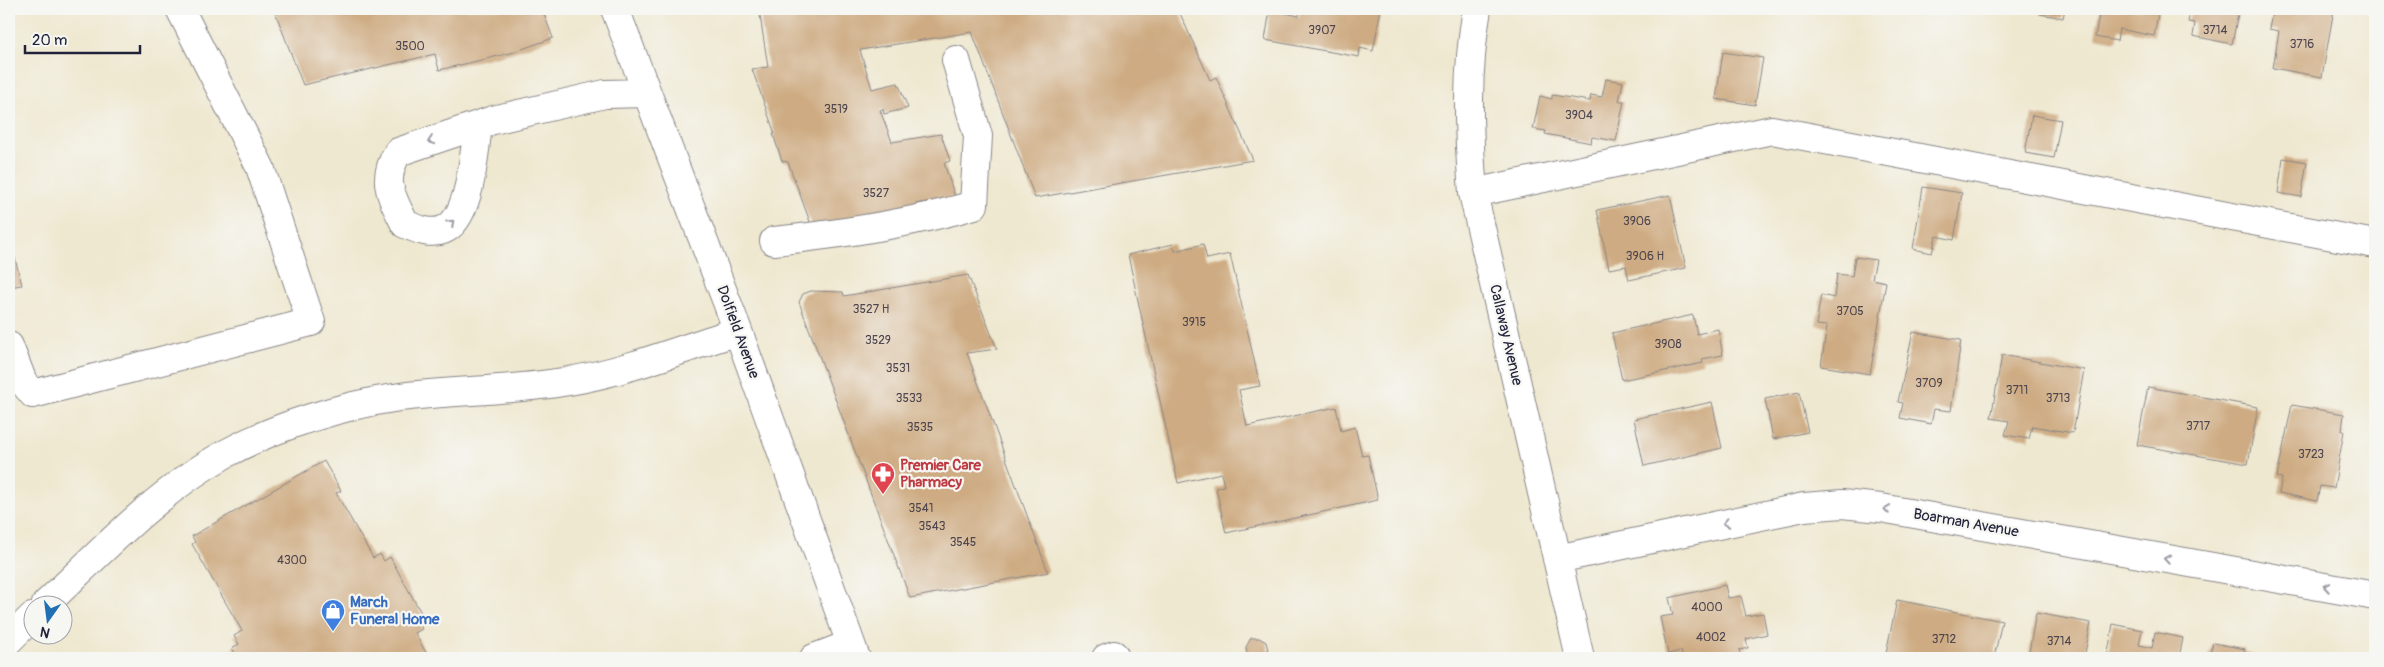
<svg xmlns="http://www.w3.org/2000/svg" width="2384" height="667" viewBox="0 0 2384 667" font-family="Pangolin,sans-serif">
<rect width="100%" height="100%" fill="#f6f6f2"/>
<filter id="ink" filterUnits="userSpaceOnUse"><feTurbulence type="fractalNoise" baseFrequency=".02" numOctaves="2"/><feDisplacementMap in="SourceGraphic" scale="10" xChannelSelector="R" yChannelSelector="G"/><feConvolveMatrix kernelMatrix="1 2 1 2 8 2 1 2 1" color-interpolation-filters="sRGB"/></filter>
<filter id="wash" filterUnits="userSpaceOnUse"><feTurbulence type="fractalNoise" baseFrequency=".0096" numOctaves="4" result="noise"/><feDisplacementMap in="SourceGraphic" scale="20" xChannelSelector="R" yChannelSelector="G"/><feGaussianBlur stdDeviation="1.12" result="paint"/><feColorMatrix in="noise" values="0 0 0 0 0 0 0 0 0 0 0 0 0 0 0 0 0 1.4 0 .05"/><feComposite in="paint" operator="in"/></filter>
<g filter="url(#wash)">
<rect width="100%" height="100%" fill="#efe8d0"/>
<g id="blocks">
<path fill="#ceab82" d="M274 9H542L553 38 511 53 439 70 435 54 303 85Z
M759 9H1178L1210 80 1216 77 1253 160 1035 198 972 32 860 50 872 89 898 83 908 108 884 114 883 109 880 110 892 142 941 134 950 161 944 163 955 197 915 204 916 211 813 230 788 162 782 161 773 134H775L752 69 768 67Z
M1294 9H1381L1373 51 1360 48 1359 57 1265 40 1270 10 1299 16 1300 11Z
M2041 9H2065L2063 18 2040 14Z
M2100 9H2159L2154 36 2119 29 2117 41 2095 37Z
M2191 9H2239L2232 44 2193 36 2195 23 2188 22Z
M2273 9H2334L2322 77 2273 68 2279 31 2269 29Z
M1723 52 1763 58 1755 105 1716 99Z
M2374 66H2375V79L2372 78Z
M1606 79 1623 82 1619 101H1624L1616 141 1592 137 1591 143 1545 134 1546 131 1533 129 1540 96 1552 99V95L1590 101 1591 95 1602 97Z
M2032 115 2061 120 2054 158 2025 153Z
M2283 158 2307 162 2301 197 2278 193Z
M1923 187 1962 193 1954 240 1936 236 1932 253 1913 249Z
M1670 195 1686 268 1629 280 1626 266 1609 269 1597 210Z
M1173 244 1175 251 1203 244 1207 259 1230 254 1260 386 1239 390 1247 426 1336 407 1341 431 1355 427 1362 456 1368 455 1378 500 1226 533 1216 488 1224 486 1221 473 1178 483 1128 255Z
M14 255 22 285 9 287V256Z
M1855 257 1876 260 1872 279 1886 282 1870 374 1821 366 1827 326 1816 325 1821 295 1834 298 1837 274 1852 276Z
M968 275 997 349 967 353 1048 572 910 598 799 302 803 294 811 291 843 292 844 296Z
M1693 315 1697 334 1718 329 1723 355 1702 359 1703 363 1622 380 1612 333Z
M1913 332 1961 340 1951 411 1934 409 1931 424 1900 418 1903 403 1898 402Z
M2002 355 2084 370 2073 433 2032 426 2029 439 2005 435 2009 421 1991 418Z
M2148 387 2258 407 2248 464 2137 445Z
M1799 392 1808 432 1773 439 1765 399Z
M1712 402 1722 448 1644 466 1634 419Z
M2292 405 2344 414 2342 431H2344L2334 488 2320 486 2317 501 2279 493 2282 478 2277 477Z
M324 461 341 491 336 493 373 558 380 554 384 561 390 557 424 618 418 621 422 629 415 633 429 658H238L232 648 239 644 234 636 242 631 192 544 195 542 192 536Z
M1725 585 1728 598 1741 596 1746 616 1763 613 1767 634 1746 639 1748 648 1739 650 1740 654 1724 658H1683L1681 651 1668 654 1660 617 1673 615 1669 598Z
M1897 600 2002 621 1994 658H1885Z
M2036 613 2091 623 2084 658H2028Z
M2113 624 2142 630 2139 645 2144 646 2152 648 2155 632 2183 638 2179 658H2107Z
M1251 638H1259L1266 642 1270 658H1248L1246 647Z
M2213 643 2245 649 2244 652 2254 655V658H2208Z"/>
</g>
</g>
<g filter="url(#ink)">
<use href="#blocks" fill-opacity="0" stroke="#888586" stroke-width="1"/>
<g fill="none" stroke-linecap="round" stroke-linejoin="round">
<g stroke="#888586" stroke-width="30">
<path id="minor" d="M615 9 738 331 856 658
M1477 9C1466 72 1468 129 1473 193L1580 658
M478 126C474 152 471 219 443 230 430 235 417 229 405 224 392 197 380 181 398 152L493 120 605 94 647 93
M1473 193 1772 130 2375 244
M774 241C842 234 909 224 974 205L978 136 956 60
M9 346 23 382 33 394 311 322 260 167 180 9
M1557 559 1804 507 1842 504 1881 508 2375 596
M46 604C102 551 157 492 225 454 276 426 343 405 400 397 456 390 513 391 569 381 627 371 682 349 738 331
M9 640 32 617
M814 658 851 644
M1106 658 1114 655 1115 658"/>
</g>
<use href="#minor" stroke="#fff" stroke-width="28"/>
</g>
<defs><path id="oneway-chevron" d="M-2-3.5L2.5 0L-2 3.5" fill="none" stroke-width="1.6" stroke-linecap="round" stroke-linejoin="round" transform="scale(1.25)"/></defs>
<g stroke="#9c9ca7">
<use href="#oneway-chevron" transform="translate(431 141) rotate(161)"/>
<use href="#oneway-chevron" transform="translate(451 223) rotate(-43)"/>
<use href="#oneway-chevron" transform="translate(1887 509) rotate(-171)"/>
<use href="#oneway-chevron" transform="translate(1726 523) rotate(168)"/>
<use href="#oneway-chevron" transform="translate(2167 559) rotate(-170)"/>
<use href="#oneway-chevron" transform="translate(2327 587) rotate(-170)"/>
</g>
</g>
<defs>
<g id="pharmacy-pin" transform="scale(1.25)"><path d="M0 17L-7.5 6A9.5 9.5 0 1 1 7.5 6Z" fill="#e0444e" stroke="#f6f6f2"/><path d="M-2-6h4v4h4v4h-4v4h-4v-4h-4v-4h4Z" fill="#fff"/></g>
<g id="shop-pin" transform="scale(1.25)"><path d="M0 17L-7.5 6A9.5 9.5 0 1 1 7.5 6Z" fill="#3f7fe0" stroke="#f6f6f2"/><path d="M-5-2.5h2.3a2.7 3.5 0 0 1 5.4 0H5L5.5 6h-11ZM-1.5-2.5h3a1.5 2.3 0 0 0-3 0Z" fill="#fff"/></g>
</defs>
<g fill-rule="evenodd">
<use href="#pharmacy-pin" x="883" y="474"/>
<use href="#shop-pin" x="333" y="611"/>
</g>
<g text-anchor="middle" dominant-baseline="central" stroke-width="4.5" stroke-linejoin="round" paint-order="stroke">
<g font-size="12" fill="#4d444d">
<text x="1322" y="30">3907</text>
<text x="2215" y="30">3714</text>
<text x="2302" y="44">3716</text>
<text x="410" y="46">3500</text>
<text x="836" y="109">3519</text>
<text x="1579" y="115">3904</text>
<text x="876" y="193">3527</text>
<text x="1637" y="221">3906</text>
<text x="1645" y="256">3906 H</text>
<text x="871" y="309">3527 H</text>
<text x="1850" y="311">3705</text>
<text x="1194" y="322">3915</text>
<text x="878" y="340">3529</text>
<text x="1668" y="344">3908</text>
<text x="898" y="368">3531</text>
<text x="1929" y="383">3709</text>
<text x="2017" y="390">3711</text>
<text x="909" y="398">3533</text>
<text x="2058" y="398">3713</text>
<text x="2198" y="426">3717</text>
<text x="920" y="427">3535</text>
<text x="2311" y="454">3723</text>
<text x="921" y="508">3541</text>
<text x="932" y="526">3543</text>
<text x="963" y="542">3545</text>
<text x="292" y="560">4300</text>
<text x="1707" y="607">4000</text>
<text x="1711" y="637">4002</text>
<text x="1944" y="639">3712</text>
<text x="2059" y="641">3714</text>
</g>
<g font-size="15" fill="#22223b" stroke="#f6f6f2">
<text transform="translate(738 332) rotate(70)">Dolfield Avenue</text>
<text transform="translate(1506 335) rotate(77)">Callaway Avenue</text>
<text transform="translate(1966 523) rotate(10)">Boarman Avenue</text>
</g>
<g font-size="15" font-weight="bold" fill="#be3a42" stroke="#f6f6f2" text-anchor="start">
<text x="900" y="465">Premier Care<tspan x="900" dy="17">Pharmacy</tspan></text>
</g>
<g font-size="15" font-weight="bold" fill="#366cbe" stroke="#f6f6f2" text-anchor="start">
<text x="350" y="602">March<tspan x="350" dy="17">Funeral Home</tspan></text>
</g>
</g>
<rect width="2384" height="667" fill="none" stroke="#f6f6f2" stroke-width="30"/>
<g transform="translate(48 620) rotate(194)"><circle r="24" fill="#f6f6f2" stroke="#a1a1a9"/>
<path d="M0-4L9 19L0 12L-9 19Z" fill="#1f6fb2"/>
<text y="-8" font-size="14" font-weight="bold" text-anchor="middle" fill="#22223b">N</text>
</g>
<path d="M25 45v8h115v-8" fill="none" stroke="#22223b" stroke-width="2.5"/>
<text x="32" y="45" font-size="15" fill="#22223b" stroke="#f6f6f2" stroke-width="4" paint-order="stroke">20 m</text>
</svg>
